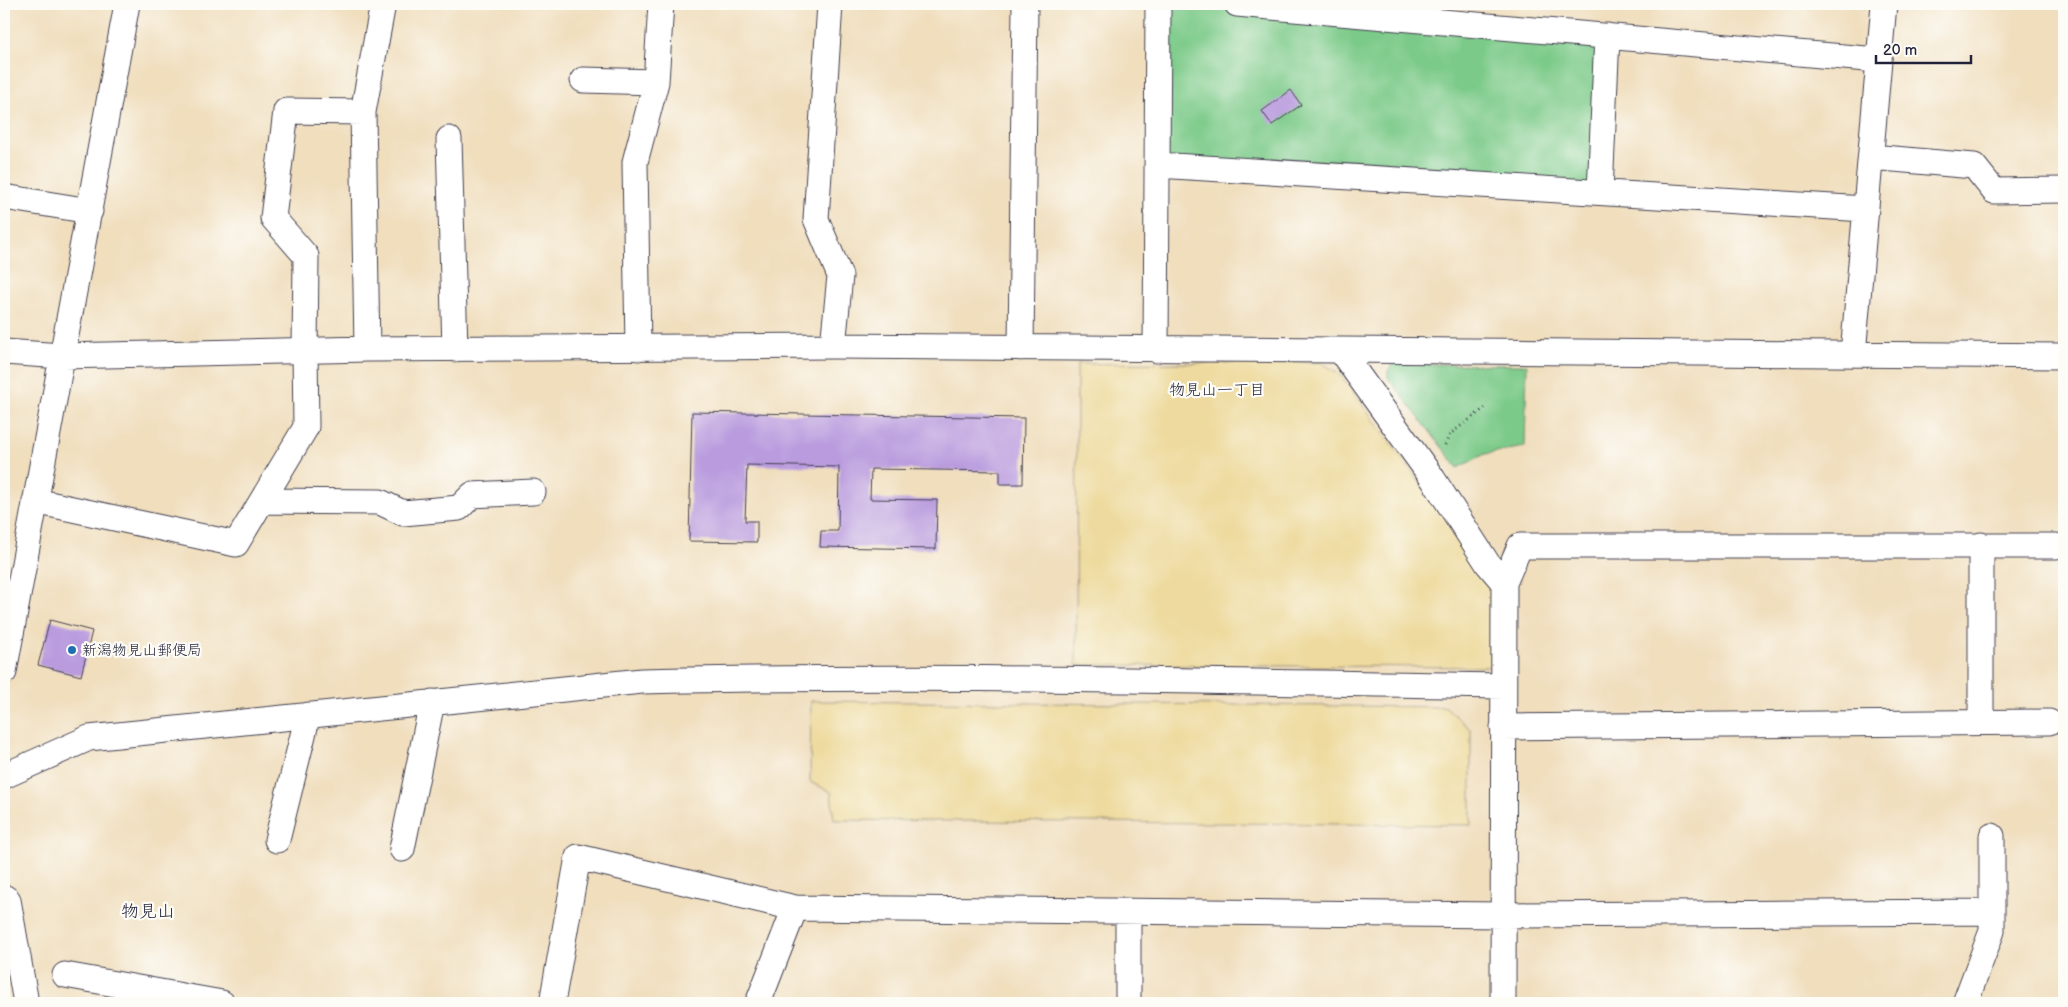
<svg xmlns="http://www.w3.org/2000/svg" width="2068" height="1007" viewBox="0 0 2068 1007" font-family="'Balsamiq Sans','Klee One',sans-serif">
<rect width="100%" height="100%" fill="#fdfcf7"/>
<filter id="ink" filterUnits="userSpaceOnUse"><feTurbulence type="fractalNoise" baseFrequency=".02" numOctaves="2"/><feDisplacementMap in="SourceGraphic" scale="10" xChannelSelector="R" yChannelSelector="G"/><feConvolveMatrix kernelMatrix="1 2 1 2 8 2 1 2 1" color-interpolation-filters="sRGB"/></filter>
<filter id="wash" filterUnits="userSpaceOnUse"><feTurbulence type="fractalNoise" baseFrequency=".0096" numOctaves="4" result="noise"/><feDisplacementMap in="SourceGraphic" scale="20" xChannelSelector="R" yChannelSelector="G"/><feGaussianBlur stdDeviation="1.12" result="paint"/><feColorMatrix in="noise" values="0 0 0 0 0 0 0 0 0 0 0 0 0 0 0 0 0 1.4 0 .05"/><feComposite in="paint" operator="in"/></filter>
<g filter="url(#wash)">
<rect width="100%" height="100%" fill="#f0debd"/>
<path fill="#7cca89" stroke="#4f7662" d="M1158 4H1237L1607 36 1600 192 1157 165Z
M1392 364 1527 365 1525 447 1485 454 1458 468 1388 378V371Z"/>
<path fill="#eeda9e" stroke="#887e6c" d="M1321 362 1340 375 1494 582V667L1076 665 1077 364Z
M811 701 1446 707 1471 730V825L834 820 831 792 810 782Z"/>
<g id="blocks">
<path fill="#b99bde" d="M1291 90 1301 105 1272 125 1262 111Z
M692 412 1024 418 1023 484H1000V471L871 469 870 499 937 500 936 549 820 547 821 531H838L839 467 747 465 745 521H757V542L689 541Z
M50 620 92 631 81 676 38 665Z"/>
</g>
</g>
<g filter="url(#ink)">
<use href="#blocks" fill-opacity="0" stroke="#413e4e" stroke-width="1"/>
<g fill="none" stroke-linecap="round" stroke-linejoin="round">
<g stroke="#413e4e" stroke-width="27">
<path id="minor" d="M830 4 816 219 840 276 833 346
M1237 4 1878 60
M583 80 656 82
M363 112 367 349
M449 139 455 349
M1871 157 1974 166 1994 191 2064 190
M1157 165 1865 209
M1600 192 1607 36
M4 197 90 211
M638 348 635 162 656 82 661 4
M1021 348 1025 4
M1156 350 1158 4
M4 352 62 356 367 349 833 346 1340 350
M1853 354 1884 4
M35 501 236 544 306 427 305 350 306 256 273 218 286 111 363 112 383 4
M262 501 380 502 403 513 459 508 472 495 533 492
M1981 545V722
M1504 583 1520 546H2056
M4 672 127 4
M1503 727 2049 722
M4 776 89 738 642 681C929 674 1216 682 1503 686
M277 840 308 715
M402 849 432 702
M4 897 8 900 26 1003
M1128 911V1003
M1992 912V836
M65 975 222 1003
M552 1003 578 857 795 908 1504 915 1992 912V931L1965 1003
M758 1003 795 908
M1503 1003 1504 583 1488 564 1433 479 1340 350 2064 356"/>
</g>
<path stroke="#413e4e" stroke-width="3" stroke-dasharray="1 4" stroke-linecap="butt" d="M1445 445 1450 434 1485 408"/>
<use href="#minor" stroke="#fff" stroke-width="25"/>
</g>
</g>
<circle fill="#1f6fb2" stroke="#fdfcf7" stroke-width="2" cx="72" cy="650" r="5"/>
<g text-anchor="middle" dominant-baseline="central" stroke-width="4.5" stroke-linejoin="round" paint-order="stroke">
<g font-size="15" fill="#22223b" stroke="#fdfcf7" text-anchor="start">
<text x="82" y="650">新潟物見山郵便局</text>
</g>
<g font-size="16" fill="#22223b" stroke="#fdfcf7">
<text x="1217" y="390">物見山一丁目</text>
</g>
<g font-size="18" fill="#22223b" stroke="#fdfcf7">
<text x="148" y="911">物見山</text>
</g>
</g>
<rect width="2068" height="1007" fill="none" stroke="#fdfcf7" stroke-width="20"/>
<path d="M1876 55v8h95v-8" fill="none" stroke="#22223b" stroke-width="2.5"/>
<text x="1883" y="55" font-size="15" fill="#22223b" stroke="#fdfcf7" stroke-width="4" paint-order="stroke">20 m</text>
</svg>
